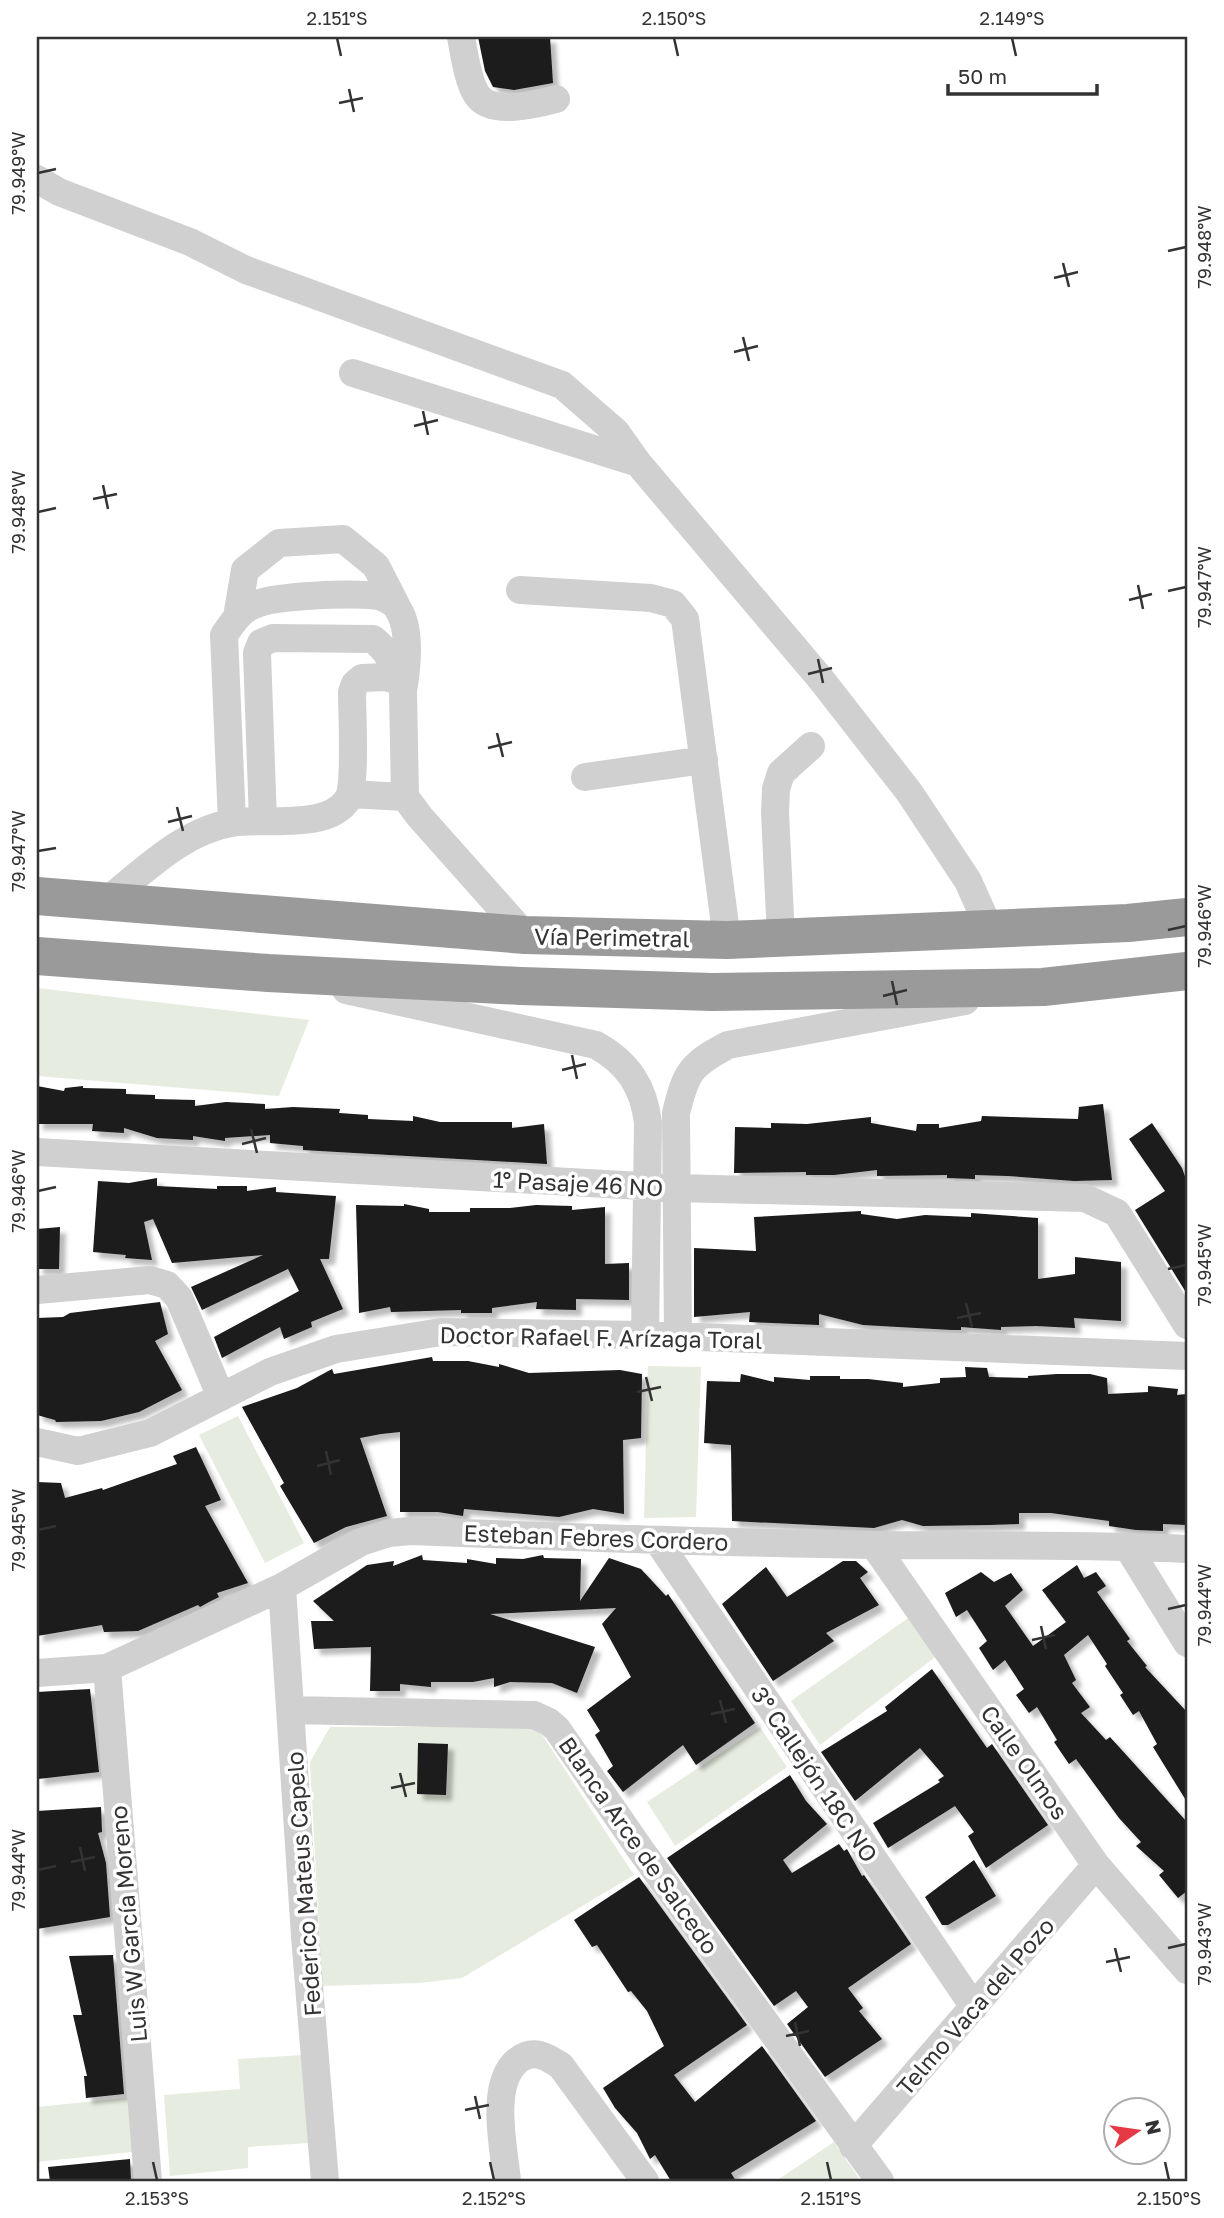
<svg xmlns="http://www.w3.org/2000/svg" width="1224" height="2218" viewBox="0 0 1224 2218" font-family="'Golos Text',sans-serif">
<defs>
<filter id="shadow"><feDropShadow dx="6" dy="6" stdDeviation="2" flood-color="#0004"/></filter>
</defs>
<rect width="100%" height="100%" fill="#fff"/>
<path fill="#e6ecdf" d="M37 988 309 1020 279 1096 37 1076Z
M648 1366 701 1367 696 1517 644 1518Z
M238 1416 304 1543 265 1563 199 1435Z
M911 1616 938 1655 820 1745 791 1701Z
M330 1727H537L634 1875 462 1978 419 1983 322 1986 310 1762Z
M760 1727 787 1767 675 1846 647 1802Z
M303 2055 310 2143 248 2147V2168L170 2176 164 2095 240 2089 238 2059Z
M135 2097 141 2151 37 2162V2107Z
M834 2142 861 2181H776Z"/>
<path fill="#1a1a1a" filter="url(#shadow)" d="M478 37H550L553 83 514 90 493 87 485 71Z
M37 1086 64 1091 65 1088 83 1086V1088L126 1089V1094L155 1095V1099L195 1100V1106L226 1102 265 1104V1109L293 1107 340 1109 339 1113 368 1115V1119L413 1121V1116L440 1122H512V1128L544 1124 547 1164 303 1150V1146L270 1143V1135L225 1138V1141L193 1136V1140L157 1138 124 1128V1133L92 1131 93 1124H37Z
M1103 1104 1112 1180 1074 1181 1008 1176 975 1175V1179L947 1178V1175L877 1176V1170L834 1175H806V1172L734 1173 735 1127 771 1128V1123L807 1124 871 1117V1123L916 1131 917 1124H939V1128L981 1121 982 1116 1078 1119 1079 1107Z
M1152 1123 1182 1168 1187 1182V1294L1135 1210 1165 1191 1129 1139Z
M157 1178V1186L217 1189V1186H247V1191L276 1187V1192L336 1196 329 1259H320L343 1309 311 1322 312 1327 284 1339 280 1327 222 1358 214 1337 299 1291 288 1269 202 1310 191 1287 263 1255 172 1263 153 1219 144 1222 152 1260 125 1258 126 1255 93 1252 98 1181 129 1183Z
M404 1204 429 1209V1212H470V1208H510L536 1205 572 1206V1210L605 1207V1264L629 1263V1300L576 1299V1310L536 1309 537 1302 492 1308V1313H461V1310L391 1312 390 1307 359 1313 356 1205 404 1206Z
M861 1211V1214L897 1219 925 1215 971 1217V1213L1038 1218V1279L1075 1274V1257L1121 1262V1321L1074 1318 1075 1328 1036 1326 1001 1327V1330L961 1327V1330H952L863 1325 819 1314V1325L749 1322 750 1312 694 1317V1248L756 1251 754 1217Z
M60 1227 59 1269H37V1229Z
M160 1302 168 1334 155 1341 182 1390 139 1412 101 1421 56 1422 55 1420 37 1415V1318L63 1317 70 1313Z
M432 1357 433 1361H468L499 1367V1364L529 1373 620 1370 642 1374 641 1438 623 1440 624 1514 593 1509 559 1517 464 1509 463 1516 438 1512H400V1432L381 1434 360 1438 387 1516 346 1527 314 1543 280 1486 284 1483 242 1407 297 1388 332 1369 334 1374Z
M965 1367 987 1368 989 1377 1028 1378V1376L1057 1374H1090L1107 1378 1108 1394 1148 1392V1386L1178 1389 1177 1395 1187 1394V1525L1163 1524V1531L1136 1530 1109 1526V1521L1051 1513H1019V1524L989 1525 923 1526 902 1520 874 1528 732 1521 731 1445 704 1443 707 1381 740 1382 741 1374 774 1382V1377L810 1380V1376H840V1379H868L903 1383V1387L940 1383V1378L966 1377Z
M196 1447 221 1500 205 1506 248 1583 217 1593 219 1597 209 1602 200 1607 198 1605 138 1631 104 1632 102 1625 37 1636V1482L61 1483 65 1498 102 1488 103 1490 177 1464 173 1456Z
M422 1555 423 1560 467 1563V1559L496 1564V1558L523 1559 543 1555 544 1558 581 1559 580 1601 609 1558 641 1569 666 1596 668 1594 755 1723 696 1765 683 1745 623 1792 607 1771 613 1766 595 1735 600 1731 587 1710 631 1677 602 1624 616 1608 490 1614 595 1647 577 1693 552 1683 510 1682 494 1687V1678L473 1682H431V1687L400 1684V1691H370L371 1647 314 1649 311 1621H334L313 1601 367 1565 394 1561 393 1566Z
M843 1561H856L868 1572 860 1578 879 1605 826 1633 834 1641 773 1681 722 1604 766 1567 787 1597Z
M1077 1565 1084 1578 1096 1572 1106 1586 1097 1592 1130 1639 1127 1641 1147 1666 1145 1667 1187 1712V1802L1153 1747 1157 1744 1139 1711 1133 1715 1120 1695 1123 1693 1105 1666 1107 1664 1088 1635 1064 1655 1076 1680 1072 1683 1090 1707 1081 1713 1106 1740 1110 1737 1187 1822V1891L1178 1898 1159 1875 1164 1871 1136 1846 1141 1842 1119 1818 1076 1759 1069 1764 1054 1742 1057 1740 1037 1707 1029 1713 1016 1695 1024 1689 1005 1660 993 1670 979 1648 987 1641 967 1610 956 1617 945 1593 981 1572 994 1582 1011 1573 1023 1590 1005 1606 1033 1646 1066 1622 1042 1590Z
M932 1669 987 1748 992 1744 1048 1825 986 1868 968 1836 974 1832 955 1806 888 1848 873 1823 940 1782 938 1780 944 1776 920 1748 855 1801 821 1752 887 1711 885 1707Z
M90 1689 99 1772 38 1779 37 1692Z
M418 1743 448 1744 446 1795 417 1794Z
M790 1775 806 1801 827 1824 783 1860 792 1873 839 1844 844 1851 847 1849 862 1876 864 1875 911 1944 848 1988 863 2008 859 2011 882 2039 825 2077 787 2024 808 2007 796 1991 774 2006 667 1858Z
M101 1807 102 1832 98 1833 106 1863 110 1917 37 1929V1811Z
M974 1860 996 1896 948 1925H942L925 1897Z
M639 1877 747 2025 674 2075 695 2102 762 2046 816 2121 731 2173 736 2181H671L655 2155 650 2159 637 2133 615 2108 603 2088 664 2046 647 2011 631 1991 628 1992 597 1945 592 1947 574 1920Z
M113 1955 124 2094 86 2098 84 2076H87L73 2015H82L69 1956Z
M130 2159 131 2181H50L48 2167Z"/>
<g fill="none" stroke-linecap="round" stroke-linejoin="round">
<path stroke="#d0d0d0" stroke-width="28" d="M461 37C464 53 468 82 477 95 491 116 537 104 556 99
M37 179 59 192 190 242 246 270 562 385 616 432 638 463 820 678 909 792 968 881 989 928
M353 373 638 463
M520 590 651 598 673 604 685 619 727 940
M237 617 245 570 279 543 343 539 376 566 396 605
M585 777 704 760
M350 794 405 797
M263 821 257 653 261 643 273 638 373 639C388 651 393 663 399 681
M232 822 224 635C232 624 240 610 254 605 275 595 353 593 378 596 383 597 393 602 396 606 412 627 407 667 403 691
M105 902C143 872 183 831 231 823 264 817 328 831 348 799 356 785 352 713 352 692L355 684 362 678 386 677 399 681 403 691 405 797 420 817 525 935
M781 938 775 813 776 789 781 773 811 746
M346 990 596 1045C628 1063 644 1087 648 1123L645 1335
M37 1152 677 1188 1085 1198 1117 1213 1187 1325
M37 1290 150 1280 167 1285 179 1298 221 1397
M678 1337 676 1113C686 1072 690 1065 728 1045L965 1001
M37 1442 78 1451 150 1433 270 1372 336 1349 441 1332 645 1335 1187 1356
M657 1540 974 2007
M874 1545 1096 1865 1187 1970
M1127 1546 1187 1643
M282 1587 305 1936 325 2181
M107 1668 148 2181
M37 1673 107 1668 282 1587 361 1542 389 1533 411 1531C565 1537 719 1543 873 1545 978 1546 1083 1544 1187 1549
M290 1710 534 1715 549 1722 557 1729 640 1849 880 2181
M853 2146 1096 1865
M507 2181C504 2148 489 2085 517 2061 533 2048 546 2056 561 2066L645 2181"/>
<path stroke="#9a9a9a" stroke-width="38" d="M37 896 525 935 727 940 1128 923 1187 917
M37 956 268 973 521 986 712 992 1043 987 1187 971"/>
</g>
<path fill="none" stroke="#333" stroke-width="2.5" d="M337 38 341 56M674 38 678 56M1012 38 1016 56M349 89 354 112M339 103 363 98M38 173 56 169M1168 251 1186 247M1063 263 1069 287M1054 278 1078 272M743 337 749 361M734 352 758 346M423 411 428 435M414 426 438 420M103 485 108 509M93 499 117 494M38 512 56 508M1138 585 1143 609M1168 591 1186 587M1129 600 1152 594M818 659 823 683M808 674 832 668M497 733 503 757M488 748 512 742M177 807 183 831M168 822 192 816M38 851 56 848M1168 930 1186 926M892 981 897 1005M883 996 907 990M572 1055 577 1079M562 1070 586 1064M251 1129 257 1153M242 1144 266 1138M38 1191 56 1187M1168 1269 1186 1265M966 1303 972 1327M957 1318 981 1313M646 1377 652 1401M637 1392 661 1387M326 1451 331 1475M317 1466 340 1460M38 1530 56 1526M1168 1609 1186 1605M1041 1626 1046 1649M1032 1640 1055 1635M720 1700 726 1723M711 1714 735 1709M400 1773 406 1797M391 1788 415 1783M80 1847 85 1871M71 1862 95 1857M38 1870 56 1866M1115 1948 1121 1972M1168 1948 1186 1944M1106 1962 1130 1957M795 2022 800 2046M786 2036 809 2031M475 2096 480 2119M465 2110 489 2105M153 2162 157 2180M490 2162 494 2180M827 2162 831 2180M1165 2162 1169 2180"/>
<g text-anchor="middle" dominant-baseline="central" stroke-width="7" stroke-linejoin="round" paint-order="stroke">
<g font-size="23" fill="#333" stroke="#fff">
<text transform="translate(612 937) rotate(1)">Vía Perimetral</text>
<text transform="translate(578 1183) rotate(3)">1° Pasaje 46 NO</text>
<text transform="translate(601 1337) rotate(1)">Doctor Rafael F. Arízaga Toral</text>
<text transform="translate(596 1537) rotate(2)">Esteban Febres Cordero</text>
<text transform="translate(1025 1762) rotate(55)">Calle Olmos</text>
<text transform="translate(815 1774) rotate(56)">3° Callejón 18C NO</text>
<text transform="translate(639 1845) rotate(55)">Blanca Arce de Salcedo</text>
<text transform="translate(303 1884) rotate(-94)">Federico Mateus Capelo</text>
<text transform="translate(128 1924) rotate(-95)">Luis W García Moreno</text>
<text transform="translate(975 2006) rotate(-49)">Telmo Vaca del Pozo</text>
</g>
</g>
<rect width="1224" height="2218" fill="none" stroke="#ffffff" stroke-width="77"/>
<g transform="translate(1137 2131) rotate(77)"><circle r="33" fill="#ffffff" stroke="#adadad" stroke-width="2"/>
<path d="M0-5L12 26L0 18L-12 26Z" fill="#e63946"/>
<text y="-10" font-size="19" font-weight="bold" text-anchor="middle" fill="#333333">N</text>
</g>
<path d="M948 84v10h149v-10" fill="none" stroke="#333333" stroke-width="3.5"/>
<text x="958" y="84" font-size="21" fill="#333333" stroke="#ffffff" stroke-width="5" paint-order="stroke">50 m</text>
<rect x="38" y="38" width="1148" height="2142" fill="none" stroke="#333" stroke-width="2.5"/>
<g font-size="18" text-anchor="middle" fill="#333">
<text x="337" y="25">2.151°S</text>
<text x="674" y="25">2.150°S</text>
<text x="1012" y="25">2.149°S</text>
<text transform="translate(19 173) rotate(-90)" y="6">79.949°W</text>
<text transform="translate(1205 247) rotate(-90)" y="6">79.948°W</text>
<text transform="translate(19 512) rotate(-90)" y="6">79.948°W</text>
<text transform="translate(1205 587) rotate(-90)" y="6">79.947°W</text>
<text transform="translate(19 851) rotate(-90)" y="6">79.947°W</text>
<text transform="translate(1205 926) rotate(-90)" y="6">79.946°W</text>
<text transform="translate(19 1191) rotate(-90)" y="6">79.946°W</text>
<text transform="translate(1205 1265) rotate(-90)" y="6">79.945°W</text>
<text transform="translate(19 1530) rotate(-90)" y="6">79.945°W</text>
<text transform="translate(1205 1605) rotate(-90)" y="6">79.944°W</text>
<text transform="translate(19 1870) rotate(-90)" y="6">79.944°W</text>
<text transform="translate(1205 1944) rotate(-90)" y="6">79.943°W</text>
<text x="157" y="2205">2.153°S</text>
<text x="494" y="2205">2.152°S</text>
<text x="831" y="2205">2.151°S</text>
<text x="1169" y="2205">2.150°S</text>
</g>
</svg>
